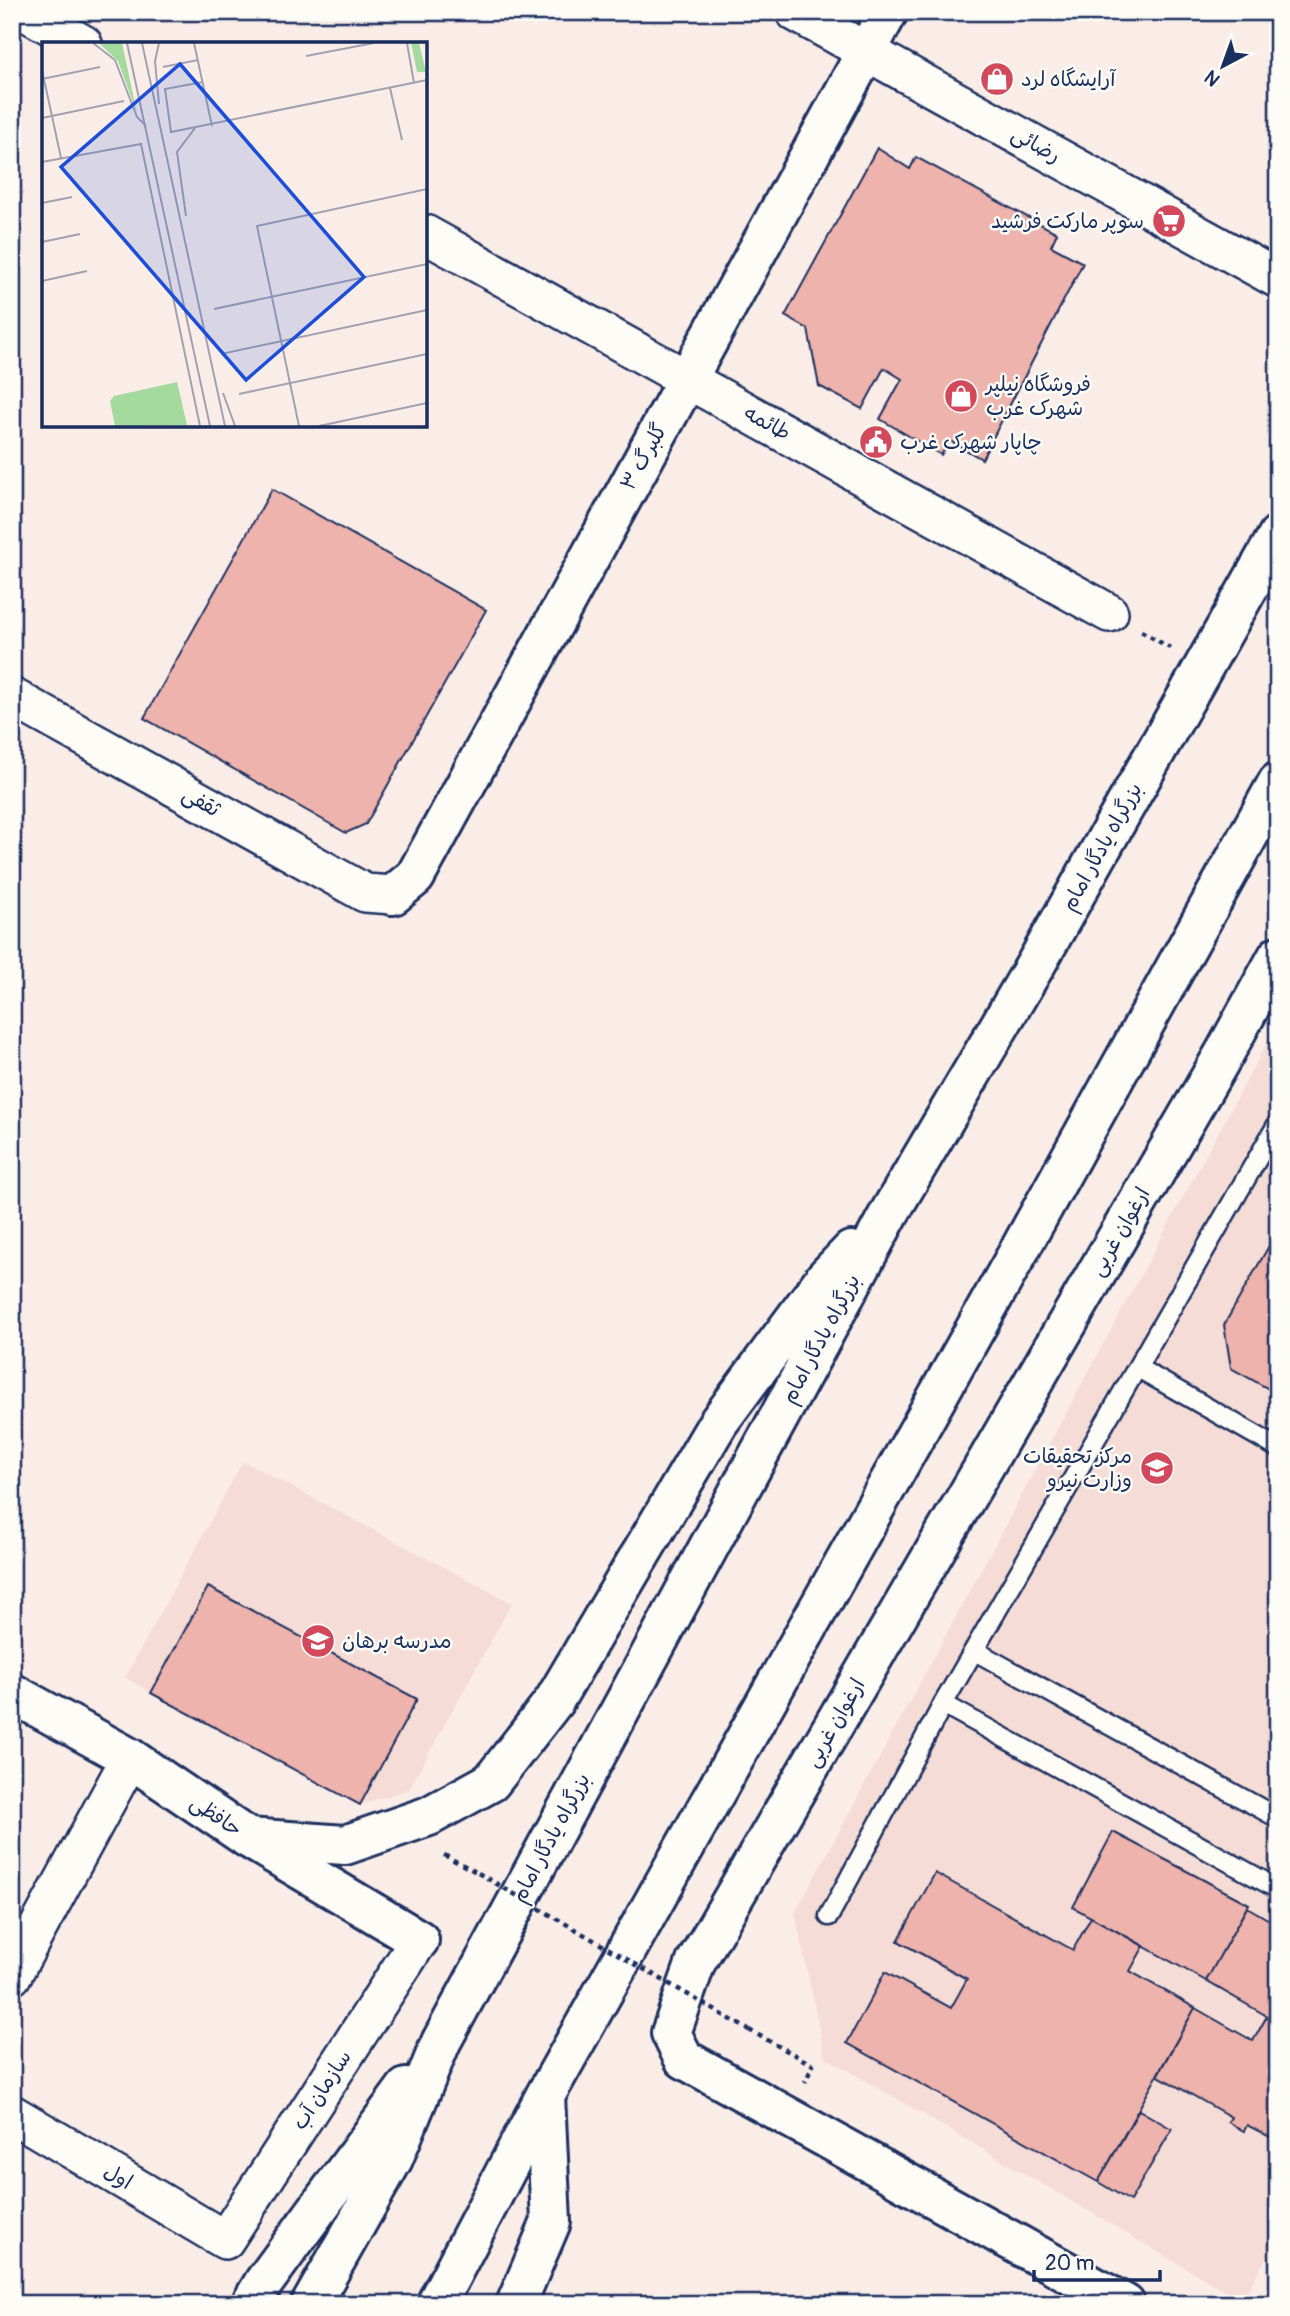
<svg xmlns="http://www.w3.org/2000/svg" width="1290" height="2316" viewBox="0 0 1290 2316" font-family="Pangolin,'Playpen Sans Arabic',sans-serif">
<rect width="100%" height="100%" fill="#faede8"/>
<filter id="ink" filterUnits="userSpaceOnUse"><feTurbulence type="fractalNoise" baseFrequency=".0143" numOctaves="2"/><feDisplacementMap in="SourceGraphic" scale="14" xChannelSelector="R" yChannelSelector="G"/><feConvolveMatrix kernelMatrix="1 2 1 2 8 2 1 2 1" color-interpolation-filters="sRGB"/></filter>
<g filter="url(#ink)">
<path fill="#f6dcd6" d="M1278 1022V2237L1242 2301 825 2057 795 1913Z
M243 1461 512 1603 409 1789 360 1805 125 1678Z"/>
<path fill="#eeb3ac" stroke="#1b2f5e" stroke-width="2" d="M877 148 910 169 916 157 1057 233 1051 246 1083 263 982 459 950 441 941 455 880 419 902 379 884 368 862 409 819 386 808 329 785 316Z
M272 489 486 610 366 824 346 833 144 718Z
M1278 1230V1394L1231 1368 1224 1325Z
M208 1587 417 1699 360 1805 151 1693Z
M1113 1832 1249 1904 1206 1981 1073 1907Z
M935 1873 1073 1950 1091 1917 1144 1946 1130 1971 1195 2008 1098 2182 847 2043 885 1972 951 2008 967 1979 898 1941Z
M1247 1907 1278 1925V2141L1247 2125 1244 2131 1228 2122 1231 2117 1157 2075 1195 2008 1253 2041 1267 2016 1206 1981Z
M1139 2110 1172 2129 1130 2201 1098 2182Z"/>
<g fill="none" stroke-linecap="round" stroke-linejoin="round">
<g stroke="#1b2f5e" stroke-width="23">
<path id="service" d="M1138 1368 1278 1448
M975 1651 1278 1818
M943 1704 1278 1889
M829 1916 943 1704 1278 1123"/>
</g>
<g stroke="#1b2f5e" stroke-width="42">
<path id="minor" d="M26 12 83 44
M795 12 1278 279
M425 234 1109 613
M12 697 365 893 393 895
M12 1976 130 1758
M12 2114 225 2240 419 1940"/>
</g>
<g stroke="#1b2f5e" stroke-width="44">
<path id="tertiary" d="M393 895 415 877 888 12
M12 1693 130 1758 248 1838 419 1940
M1125 2304 684 2059 671 2033 696 1962 1224 1054 1278 956"/>
</g>
<g stroke="#1b2f5e" stroke-width="44">
<path id="trunk" d="M248 1838 345 1845 429 1816 491 1782 554 1701 718 1423 825 1278 851 1251
M251 2304 264 2282 406 2088
M311 2304 393 2159 441 2042 890 1212 1036 964 1278 535
M436 2304 545 2096 1019 1251 1278 782
M516 2304 551 2222 545 2096"/>
</g>
<path stroke="#1b2f5e" stroke-width="4.5" stroke-dasharray="5 5" stroke-linecap="butt" d="M1141 631 1170 648
M444 1855 478 1873
M749 2030 813 2065 805 2082"/>
<use href="#service" stroke="#fdfcf7" stroke-width="18"/>
<use href="#minor" stroke="#fdfcf7" stroke-width="37"/>
<use href="#tertiary" stroke="#fdfcf7" stroke-width="38"/>
<use href="#trunk" stroke="#fdfcf7" stroke-width="38"/>
<path stroke="#1b2f5e" stroke-width="4.5" stroke-dasharray="5 5" stroke-linecap="butt" d="M478 1873 749 2030"/>
</g>
</g>
<defs>
<g id="shop-disc" transform="scale(1.75)"><circle r="9.5" fill="#d1495b" stroke="#fdfcf7"/><path d="M-5-2.5h2.3a2.7 3.5 0 0 1 5.4 0H5L5.5 6h-11ZM-1.5-2.5h3a1.5 2.3 0 0 0-3 0Z" fill="#fff"/></g>
<g id="supermarket-disc" transform="scale(1.75)"><circle r="9.5" fill="#d1495b" stroke="#fdfcf7"/><path d="M-6-5.5h2.5l.6 2H6L4.5 2H-2.5L-4.4-4H-6ZM-1.5 3.2a1.3 1.3 0 1 0 .1 0ZM3 3.2a1.3 1.3 0 1 0 .1 0Z" fill="#fff"/></g>
<g id="civic-disc" transform="scale(1.75)"><circle r="9.5" fill="#d1495b" stroke="#fdfcf7"/><path d="M-.6-6.5H3V-4.5H.6V-3L4-1V1h2V6H-6V1h2V-1L-.6-3ZM-1.2 2.5V6h2.4V2.5Z" fill="#fff"/></g>
<g id="university-disc" transform="scale(1.75)"><circle r="9.5" fill="#d1495b" stroke="#fdfcf7"/><path d="M0-5L7-2L0 1L-7-2ZM-4 1L0 2.5L4 1V4Q0 6-4 4Z" fill="#fff"/></g>
<g id="school-disc" transform="scale(1.75)"><circle r="9.5" fill="#d1495b" stroke="#fdfcf7"/><path d="M0-5L7-2L0 1L-7-2ZM-4 1L0 2.5L4 1V4Q0 6-4 4Z" fill="#fff"/></g>
</defs>
<g fill-rule="evenodd">
<use href="#shop-disc" x="997" y="79"/>
<use href="#supermarket-disc" x="1169" y="221"/>
<use href="#shop-disc" x="961" y="396"/>
<use href="#civic-disc" x="876" y="442"/>
<use href="#university-disc" x="1157" y="1468"/>
<use href="#school-disc" x="318" y="1641"/>
</g>
<g text-anchor="middle" dominant-baseline="central" stroke-width="5" stroke-linejoin="round" paint-order="stroke">
<g font-size="21" fill="#1b2f5e" stroke="#fdfcf7" text-anchor="start">
<text x="1021" y="79">آرایشگاه لرد</text>
<text x="1144" y="221" text-anchor="end">سوپر مارکت فرشید</text>
<text x="986" y="384">فروشگاه نیلپر<tspan x="986" dy="24">شهرک غرب</tspan></text>
<text x="900" y="442">چاپار شهرک غرب</text>
<text x="1132" y="1456" text-anchor="end">مرکز تحقیقات<tspan x="1132" dy="24">وزارت نیرو</tspan></text>
<text x="342" y="1641">مدرسه برهان</text>
</g>
<g font-size="21" fill="#1b2f5e" stroke="#fdfcf7">
<text transform="translate(1036 145) rotate(29)">رضائی</text>
<text transform="translate(767 423) rotate(29)">طائمه</text>
<text transform="translate(644 457) rotate(-61)">گلبرگ ۳</text>
<text transform="translate(201 802) rotate(29)">ثقفی</text>
<text transform="translate(1102 847) rotate(-61)">بزرگراه یادگار امام</text>
<text transform="translate(1120 1232) rotate(-60)">ارغوان غربی</text>
<text transform="translate(821 1339) rotate(-62)">بزرگراه یادگار امام</text>
<text transform="translate(835 1723) rotate(-60)">ارغوان غربی</text>
<text transform="translate(216 1816) rotate(34)">حافظی</text>
<text transform="translate(551 1838) rotate(-62)">بزرگراه یادگار امام</text>
<text transform="translate(322 2090) rotate(-57)">سازمان آب</text>
<text transform="translate(118 2177) rotate(31)">اول</text>
</g>
</g>
<g transform="translate(42 42)">
<rect width="385" height="385" fill="#faede8"/>
<path d="M57 1H80L95 71 76 19ZM369 1H377L384 30H375ZM135 340 145 383 73 384 68 359 72 354Z" fill="#a4da9e"/>
<path fill="none" stroke="#a1a1b1" stroke-width="2" d="M51 1 73 18 95 75 104 84M85 1 168 384M100 1 183 384M117 1 113 19 117 62M152 1 170 84M365 1 372 41M264 14 332 1M121 25 156 18M0 28 19 116M0 37 58 25M161 40 123 47 129 90 385 38M348 46 360 98M0 76 82 59M0 120 99 102 158 384M0 161 30 155M144 174 135 110 153 86M0 200 38 192M0 239 45 229M172 267 385 222M179 312 385 268M181 351 193 384M197 352 385 312M257 384 215 184 385 147M277 384 385 361"/>
<path fill="#1d4ed8" fill-opacity="0.15" stroke="#1d4ed8" stroke-width="3.5" d="M138 22 322 235 204 338 19 125Z"/>
<rect width="385" height="385" fill="none" stroke="#1b2f5e" stroke-width="3.5"/>
</g>
<rect width="1290" height="2316" fill="none" stroke="#fdfcf7" stroke-width="42"/>
<rect x="21" y="21" width="1248" height="2274" fill="none" stroke="#1b2f5e" stroke-width="2.5" filter="url(#ink)"/>
<g transform="translate(1223 66) rotate(221)" stroke="#fdfcf7" stroke-width="5" paint-order="stroke">
<path d="M0-5L12 26L0 18L-12 26Z" fill="#1b2f5e"/>
<text y="-10" font-size="19" font-weight="bold" text-anchor="middle" fill="#1b2f5e">N</text>
</g>
<path d="M1034 2270v10h126v-10" fill="none" stroke="#1b2f5e" stroke-width="3.5"/>
<text x="1045" y="2270" font-size="21" fill="#1b2f5e" stroke="#fdfcf7" stroke-width="5" paint-order="stroke">20 m</text>
</svg>
